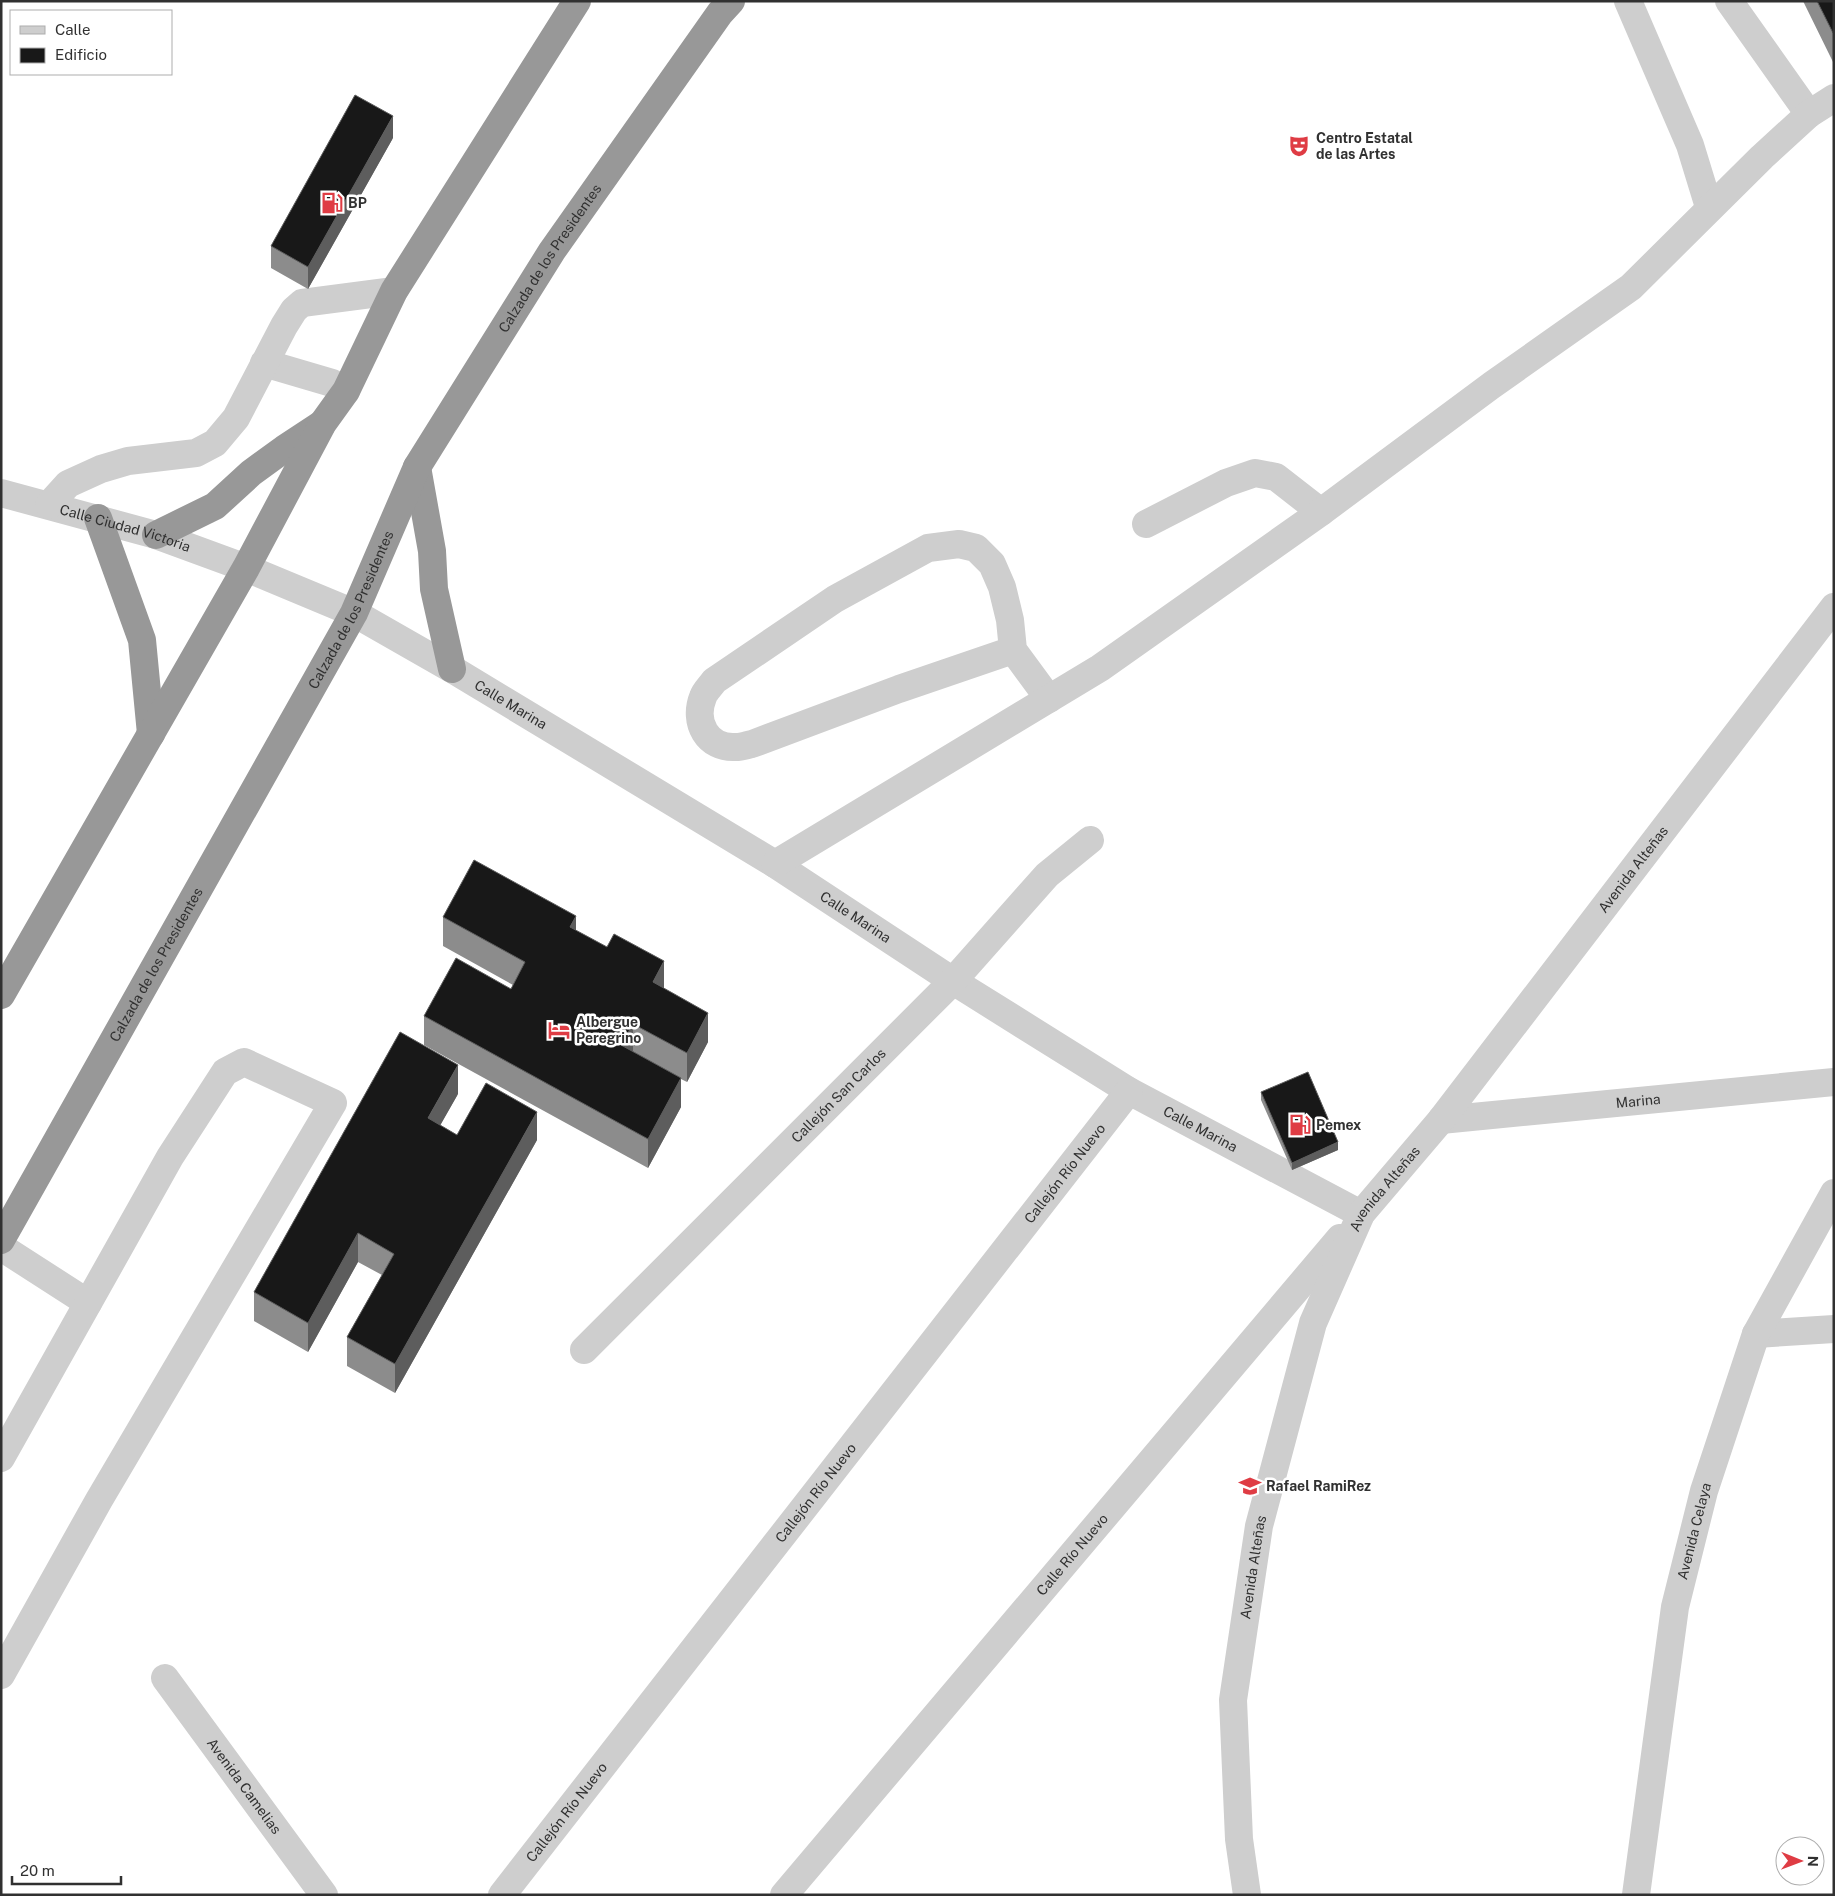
<svg xmlns="http://www.w3.org/2000/svg" width="1835" height="1896" viewBox="0 0 1835 1896" font-family="'Public Sans',sans-serif">
<rect width="100%" height="100%" fill="#fff"/>
<g fill="none" stroke-linecap="round" stroke-linejoin="round">
<g stroke="#cecece" stroke-width="28">
<path d="M1628 1 1690 145 1709 207"/>
<path d="M1729 1 1809 114"/>
<path d="M264 363 332 383 346 391"/>
<path id="s1" d="M1 493 156 535 246 568 354 613 452 669 775 864 953 981 1129 1091 1361 1214"/>
<path d="M49 505 68 484 101 469 128 461 196 453 215 443 236 418 284 326 294 310 302 303 394 291"/>
<path d="M1146 524 1226 483 1255 473 1276 477 1321 512"/>
<path d="M1013 650 1010 620 1002 587 992 564 976 548 959 544 928 548 835 599 714 681C711 686 705 691 703 697 693 722 707 749 736 747 741 747 747 745 752 744L899 689 1013 650 1049 699"/>
<path d="M775 864 1100 668 1321 512 1492 385 1631 287 1762 157 1809 114 1834 98"/>
<path id="s2" d="M1441 1120 1834 1082"/>
<path d="M1 1247 88 1303"/>
<path d="M1756 1334 1834 1329"/>
<path id="s3" d="M584 1350 953 981 1047 875 1090 840"/>
<path d="M1 1458 170 1157 225 1072 244 1062 333 1103 99 1500 1 1675"/>
<path id="s4" d="M165 1678 324 1895"/>
<path id="s5" d="M502 1895 1129 1091"/>
<path id="s6" d="M784 1895 1340 1238"/>
<path id="s7" d="M1247 1895 1239 1839 1233 1700 1259 1526 1313 1323 1361 1214 1441 1120 1834 607"/>
<path id="s8" d="M1636 1895 1675 1607 1704 1491 1756 1334 1834 1193"/>
</g>
<g stroke="#989898" stroke-width="28">
<path d="M417 467 432 551 434 589 452 669"/>
<path d="M98 518 142 640 151 734"/>
<path d="M156 535 215 506 251 473 284 449 322 424"/>
<path d="M1 995 246 568 323 423 346 391 394 291 577 1"/>
<path id="s9" d="M1 1240 354 613 417 467 552 251 720 13 731 1"/>
</g>
</g>
<path fill="#8c8c8c" d="M1803 1H1834L1833 62Z
M393 138 308 289 271 268V246Z
M443 917 576 931 664 989 708 1042 687 1082 681 1079V1107L648 1168 424 1045V1016L511 989 513 985 443 946Z
M1261 1092 1338 1150 1292 1170 1261 1100Z
M458 1094 440 1125 457 1135 537 1140 395 1393 347 1366V1337L382 1275 358 1262 308 1352 254 1321V1292Z"/>
<path fill="#5d5d5d" d="M1833 33H1834V61L1833 62Z
M393 116V138L308 289V267Z
M576 916V945L570 927Z
M664 961V990L653 982Z
M708 1013V1042L687 1082V1053Z
M633 1024V1053L621 1045Z
M458 1065V1094L428 1147V1118Z
M681 1078V1107L648 1168V1139Z
M537 1112V1140L395 1393V1364Z
M1338 1142V1150L1292 1170V1163Z
M358 1233V1262L308 1352V1323Z"/>
<path fill="#181818" stroke="#5d5d5d" d="M1817 1H1834V33H1833Z
M355 95 393 116 308 267 271 246Z
M474 860 576 916 570 927 607 947 614 934 664 961 653 982 708 1013 687 1053 633 1024 621 1045 681 1078 648 1139 424 1016 456 958 511 989 525 962 443 917Z
M400 1032 458 1065 428 1118 457 1135 486 1083 537 1112 395 1364 347 1337 394 1254 358 1233 308 1323 254 1292Z
M1308 1072 1338 1142 1292 1163 1261 1092Z"/>
<defs>
<g id="theatre-bare" transform="scale(1.725)"><path d="M-5-5.5Q0-4 5-5.5V0Q5 5 0 6Q-5 5-5 0ZM-3.3-2.5H-1v1.5H-3.3ZM1-2.5H3.3v1.5H1ZM-2.8 1Q0 5.5 2.8 1Z" fill="#df3c44" stroke="#fff" stroke-width="2.5" paint-order="stroke"/></g>
<g id="fuel-bare" transform="scale(1.725)"><path d="M-5.5-6h7V0h2V4h1.3V-2.5L3-4.5l.8-.8L6-3V5H2.5V1h-1V6h-7ZM-4.2-4.7v3.2H.2V-4.7Z" fill="#df3c44" stroke="#fff" stroke-width="2.5" paint-order="stroke"/></g>
<g id="hotel-bare" transform="scale(1.725)"><path d="M-6-4.5h1.5V1H6V5H4.5V3h-9V5H-6ZM-4 0a1.8 1.8 0 1 1 3.6 0ZM.5 0V-2.5h3Q6-2.5 6 0Z" fill="#df3c44" stroke="#fff" stroke-width="2.5" paint-order="stroke"/></g>
<g id="school-bare" transform="scale(1.725)"><path d="M0-5L7-2L0 1L-7-2ZM-4 1L0 2.5L4 1V4Q0 6-4 4Z" fill="#df3c44" stroke="#fff" stroke-width="2.5" paint-order="stroke"/></g>
</defs>
<g fill-rule="evenodd">
<use href="#theatre-bare" x="1299" y="146"/>
<use href="#fuel-bare" x="332" y="203"/>
<use href="#hotel-bare" x="559" y="1030"/>
<use href="#fuel-bare" x="1300" y="1125"/>
<use href="#school-bare" x="1250" y="1486"/>
</g>
<g text-anchor="middle" dominant-baseline="central" stroke-width="5" stroke-linejoin="round" paint-order="stroke">
<g font-size="14" font-weight="bold" fill="#313131" stroke="#fff" text-anchor="start">
<text x="1316" y="138">Centro Estatal<tspan x="1316" dy="16">de las Artes</tspan></text>
<text x="348" y="203">BP</text>
<text x="576" y="1022">Albergue<tspan x="576" dy="16">Peregrino</tspan></text>
<text x="1316" y="1125">Pemex</text>
<text x="1266" y="1486">Rafael RamiRez</text>
</g>
<g font-size="14" fill="#313131" stroke="#fff">
<text stroke="none"><textPath href="#s9" startOffset="1126">Calzada de los Presidentes</textPath></text>
<text stroke="none"><textPath href="#s1" startOffset="129">Calle Ciudad Victoria</textPath></text>
<text stroke="none"><textPath href="#s9" startOffset="721">Calzada de los Presidentes</textPath></text>
<text stroke="none"><textPath href="#s1" startOffset="555">Calle Marina</textPath></text>
<text stroke="none"><textPath href="#s7" startOffset="1140">Avenida Alteñas</textPath></text>
<text stroke="none"><textPath href="#s1" startOffset="960">Calle Marina</textPath></text>
<text stroke="none"><textPath href="#s9" startOffset="316">Calzada de los Presidentes</textPath></text>
<text stroke="none"><textPath href="#s3" startOffset="360">Callejón San Carlos</textPath></text>
<text stroke="none"><textPath href="#s2" startOffset="198">Marina</textPath></text>
<text stroke="none"><textPath href="#s1" startOffset="1365">Calle Marina</textPath></text>
<text stroke="none"><textPath href="#s5" startOffset="915">Callejón Río Nuevo</textPath></text>
<text stroke="none"><textPath href="#s7" startOffset="735">Avenida Alteñas</textPath></text>
<text stroke="none"><textPath href="#s5" startOffset="510">Callejón Río Nuevo</textPath></text>
<text stroke="none"><textPath href="#s8" startOffset="369">Avenida Celaya</textPath></text>
<text stroke="none"><textPath href="#s6" startOffset="446">Calle Río Nuevo</textPath></text>
<text stroke="none"><textPath href="#s7" startOffset="330">Avenida Alteñas</textPath></text>
<text stroke="none"><textPath href="#s4" startOffset="134">Avenida Camelias</textPath></text>
<text stroke="none"><textPath href="#s5" startOffset="105">Callejón Río Nuevo</textPath></text>
</g>
</g>
<rect width="1835" height="1896" fill="none" stroke="#313131" stroke-width="5"/>
<rect x="10" y="10" width="162" height="65" fill="#ffffff" stroke="#adadad"/>
<rect x="20" y="26" width="25" height="8" fill="#cecece" stroke="#adadad"/>
<text x="55" y="35" font-size="15" fill="#313131">Calle</text>
<rect x="20" y="48" width="25" height="15" fill="#181818" stroke="#adadad"/>
<text x="55" y="60" font-size="15" fill="#313131">Edificio</text>
<g transform="translate(1800 1861) rotate(91)"><circle r="24" fill="#ffffff" stroke="#adadad"/>
<path d="M0-4L9 19L0 12L-9 19Z" fill="#df3c44"/>
<text y="-8" font-size="14" font-weight="bold" text-anchor="middle" fill="#313131">N</text>
</g>
<path d="M12 1876v8h109v-8" fill="none" stroke="#313131" stroke-width="2.5"/>
<text x="20" y="1876" font-size="15" fill="#313131" stroke="#ffffff" stroke-width="4" paint-order="stroke">20 m</text>
</svg>
